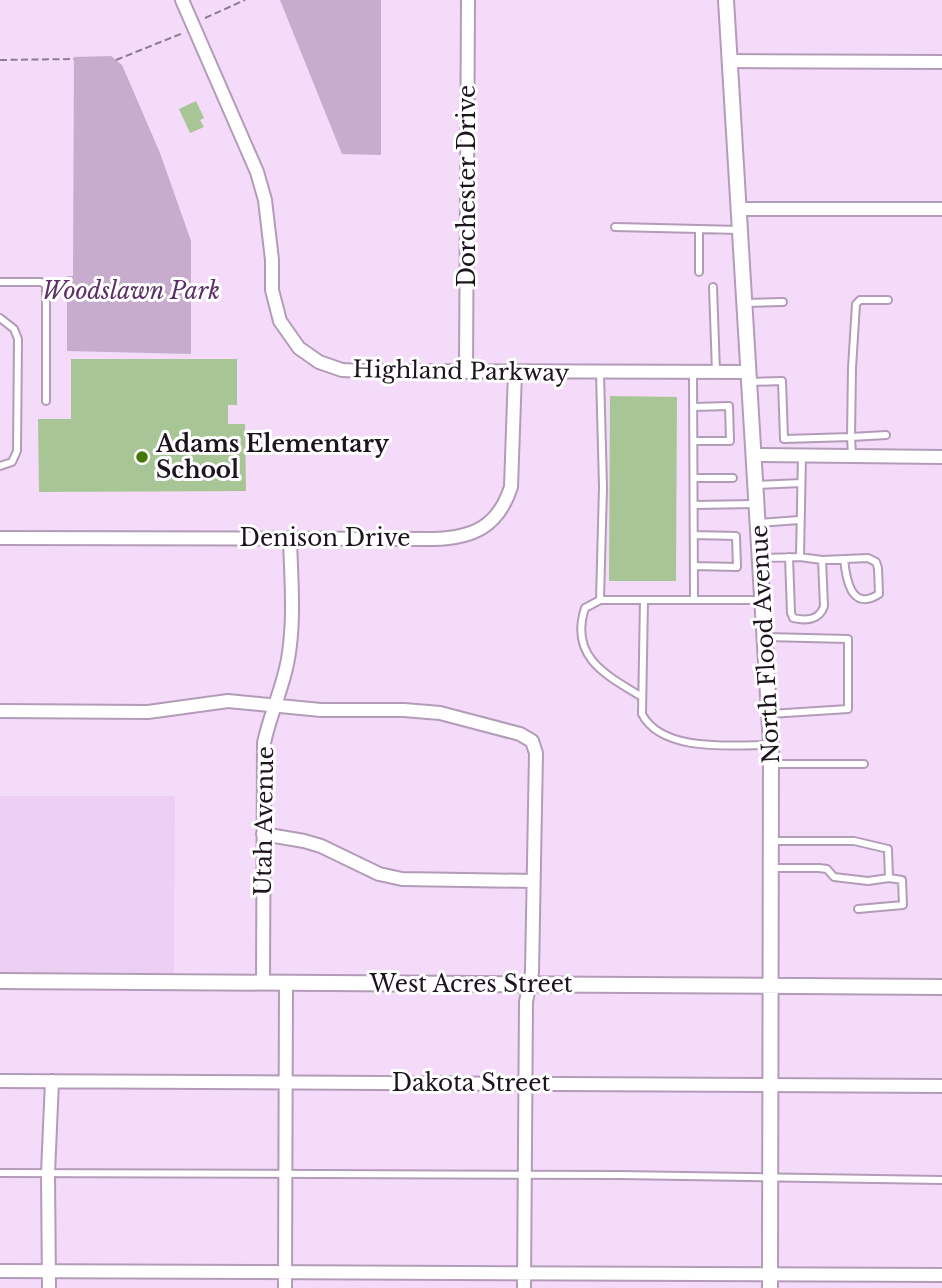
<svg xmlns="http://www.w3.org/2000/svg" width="942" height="1288" viewBox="0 0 942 1288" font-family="'Libre Baskerville',serif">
<rect width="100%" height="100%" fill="#f4dbf9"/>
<path fill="#edcff3" d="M0 796H175L174 975 0 974Z"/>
<path fill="#c7accd" d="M280 0H381V155L342 154Z
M111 56 122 65 160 153 191 241V354L67 351V276H73L74 57Z"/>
<path fill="#a8c595" d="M196 101 204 118 200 120 204 127 190 133 179 109Z
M71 359H237V405H228V424H245L246 491 39 492 38 419H71Z
M610 396 677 397 676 581H609Z"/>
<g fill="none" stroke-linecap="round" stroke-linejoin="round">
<g stroke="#b39cb8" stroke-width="10">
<path id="service" d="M615 227 740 230
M699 272V231
M0 282H41L46 285V401
M713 287 716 372
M745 303 783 302
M0 318 14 329 18 339 17 451 12 462 0 466
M693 372 694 600
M600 373 603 487 600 600H763
M750 382 782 381 784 439 851 437 852 456
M693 407 729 406 730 441H694
M886 435 851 437 852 368 856 304 860 300H888
M694 478H733
M756 485 801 483
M694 505 755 504
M759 523 799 520
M694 535 736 536 737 567 694 566
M789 557 791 613 793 618C806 621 820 620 824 606L822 560
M800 557 822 560 868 558 876 562 878 568 879 594C851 612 846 579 844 559
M761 558 800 557 802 455
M600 600 585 608C569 657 606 675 642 697
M644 600 642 714C662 753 733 745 770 745
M766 637 848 639V709L770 714
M772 764H864
M772 841H854L888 849 889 878
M772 868H819L827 869 834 877 868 881 889 878 902 880 903 905 858 909
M0 1173 620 1175 942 1180"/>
</g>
<g stroke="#b39cb8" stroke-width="16">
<path id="minor" d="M182 0 257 172 265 200 272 260V290L280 321 299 348 319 362 342 370 366 371 749 372
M730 61 942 62
M739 209H942
M466 372 468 0
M754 455 942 457
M0 538 433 539C473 538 498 527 511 487L515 372
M0 711 148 712 228 701 321 710H404L440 713 520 734 532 741 536 753 532 972 526 1002 524 1288
M263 834 304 841 321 846 379 874 402 879 533 881
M263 982 264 743C270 714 283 688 288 659 295 619 291 578 290 538
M0 1081 942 1086
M0 1271 942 1275
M49 1288 48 1173 52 1081
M285 1288 286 982"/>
</g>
<g stroke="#b39cb8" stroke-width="18">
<path id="tertiary" d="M726 0 771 745 770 1288
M0 981 942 987"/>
</g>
<path stroke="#8d7b90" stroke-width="2" stroke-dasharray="7 3.5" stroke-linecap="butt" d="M205 18 245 0
M0 60 74 59
M116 60 183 33"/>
<use href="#service" stroke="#fff" stroke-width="6"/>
<use href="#minor" stroke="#fff" stroke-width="12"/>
<use href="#tertiary" stroke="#fff" stroke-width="14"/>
</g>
<circle fill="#457804" stroke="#fff" stroke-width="2.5" cx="142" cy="457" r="7"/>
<g text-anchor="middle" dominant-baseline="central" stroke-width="6" stroke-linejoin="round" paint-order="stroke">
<g font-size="23" fill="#1d141e" stroke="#fff">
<text transform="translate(467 186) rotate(-90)">Dorchester Drive</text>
<text transform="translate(461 371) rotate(1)">Highland Parkway</text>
<text x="325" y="538">Denison Drive</text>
<text transform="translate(765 644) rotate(-93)">North Flood Avenue</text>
<text transform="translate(264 821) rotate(-89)">Utah Avenue</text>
<text x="471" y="984">West Acres Street</text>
<text x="471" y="1083">Dakota Street</text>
</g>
<g font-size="23" font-style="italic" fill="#5e3068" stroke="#fff">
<text x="131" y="291">Woodslawn Park</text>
</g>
<g font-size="23" font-weight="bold" fill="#1d141e" stroke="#fff" text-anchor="start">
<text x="156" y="444">Adams Elementary<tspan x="156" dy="26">School</tspan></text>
</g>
</g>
</svg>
